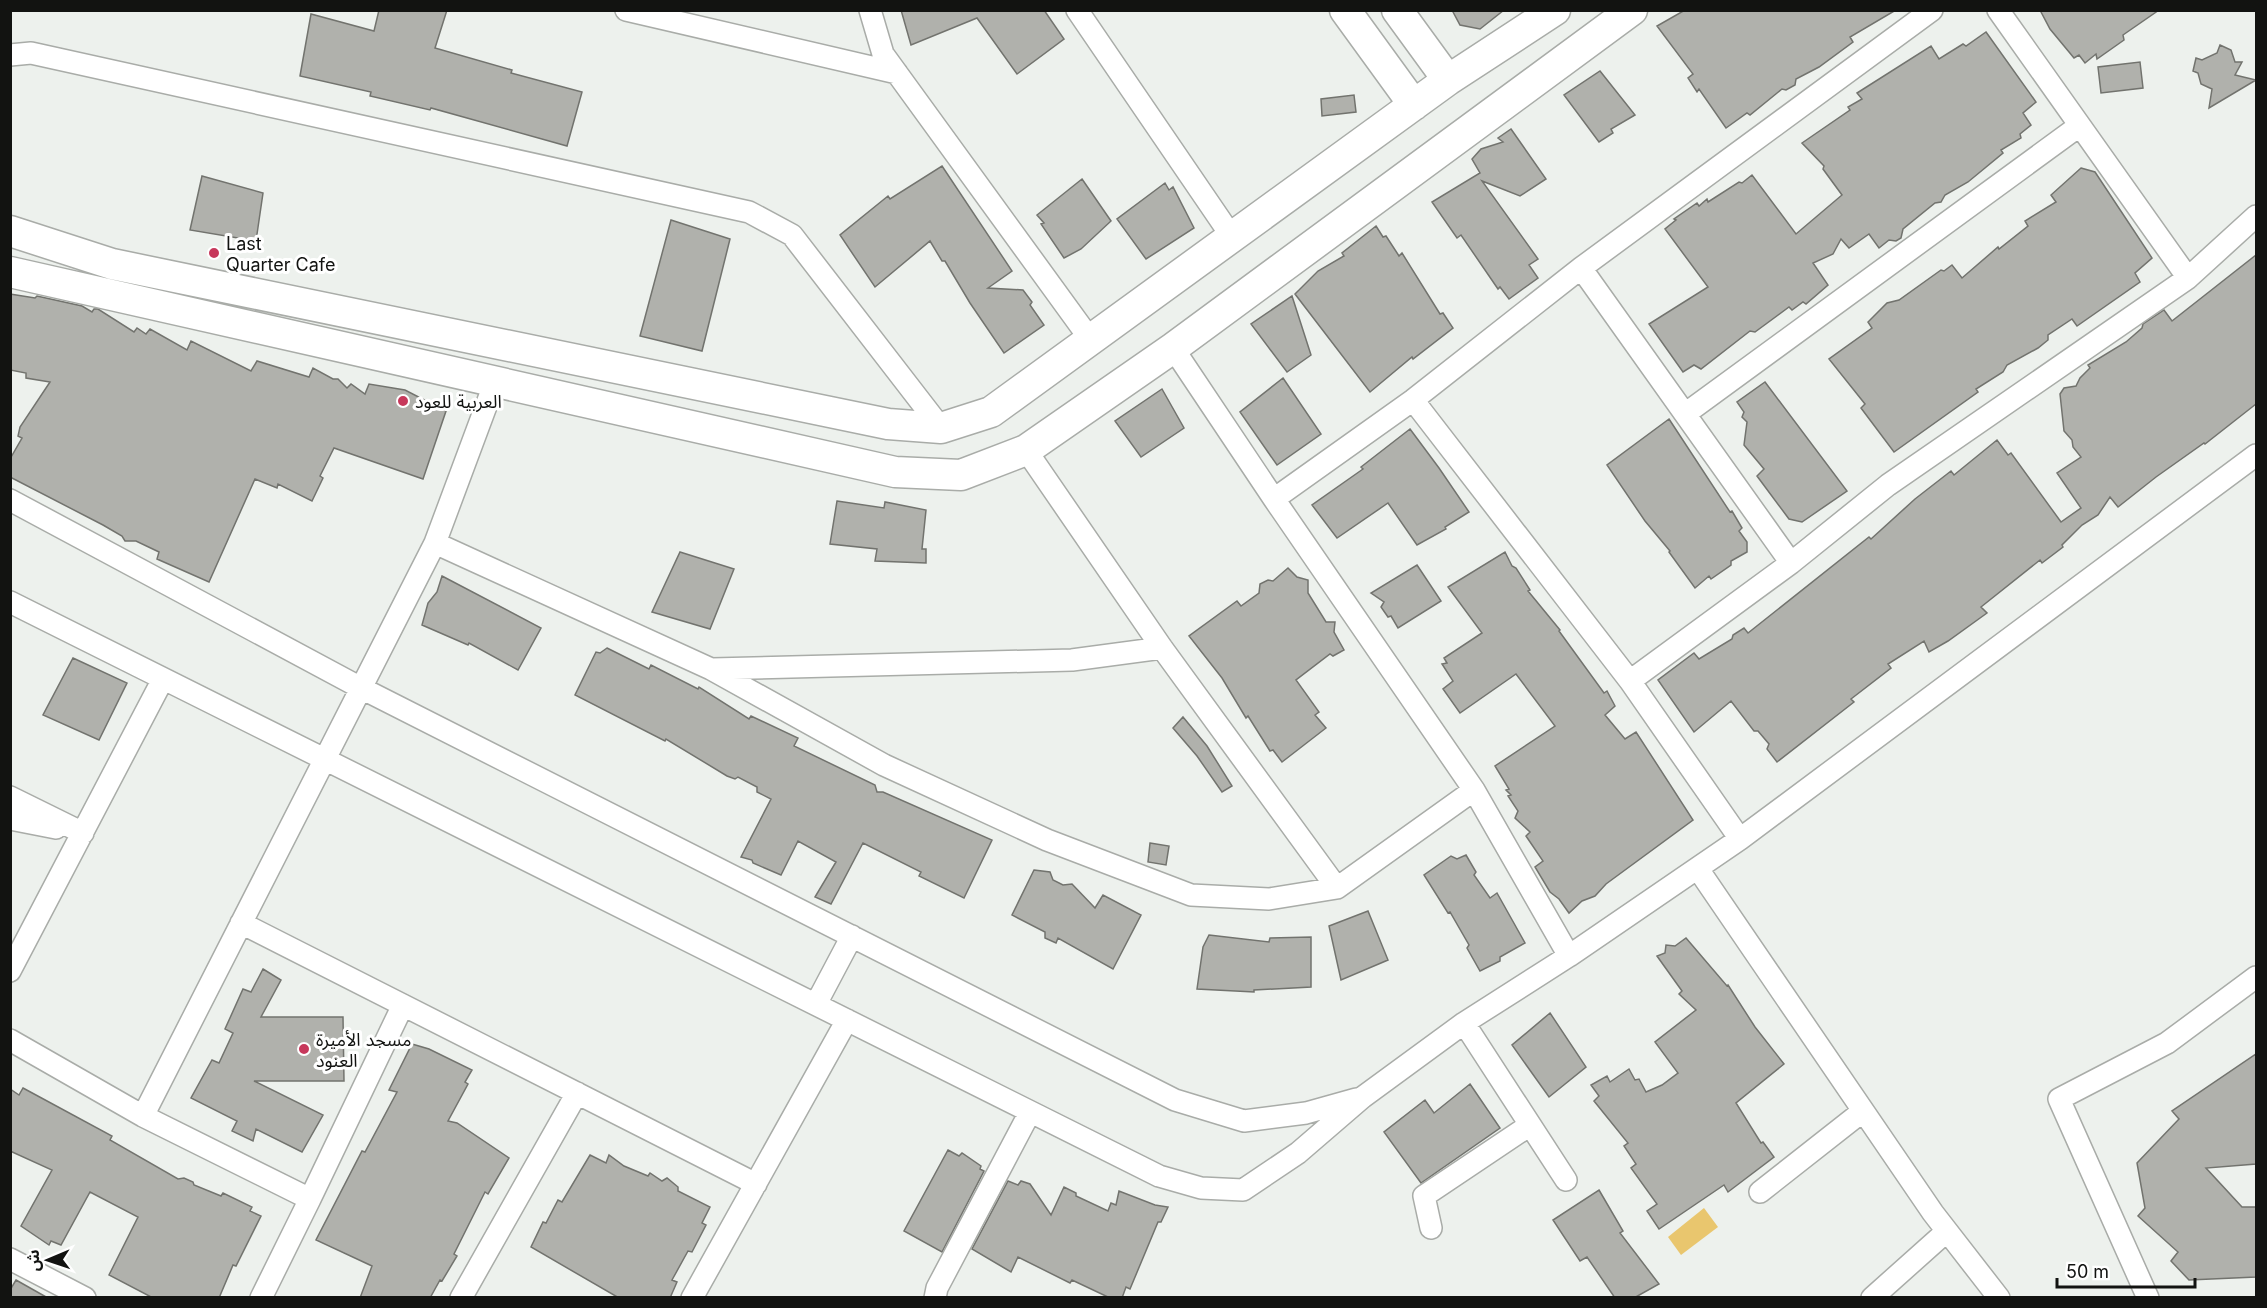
<svg xmlns="http://www.w3.org/2000/svg" width="2267" height="1308" viewBox="0 0 2267 1308" font-family="Inter,'Noto Sans Arabic',sans-serif">
<rect width="100%" height="100%" fill="#edf1ed"/>
<path fill="#e9c66e" d="M1704 1208 1718 1227 1681 1255 1668 1237Z"/>
<path fill="#b0b1ac" stroke="#72736e" stroke-width="1.5" d="M379 10H447L435 48 512 70 511 73 582 92 567 146 431 108 430 110 370 96 371 92 300 76 311 14 374 31Z
M901 10H1044L1064 39 1017 74 977 18 911 45Z
M1452 10H1504L1480 29 1460 25Z
M1685 10H1896L1850 37 1853 42 1819 67 1796 79 1795 85 1786 90 1782 89 1750 115 1747 113 1726 128 1699 89 1697 92 1688 78 1693 74 1657 26Z
M2040 10H2159L2123 35 2124 40 2097 59 2096 54 2085 63 2079 55 2074 58 2050 29Z
M1986 32 2036 102 2023 113 2031 125 2020 134 2021 138 2001 150 2003 153 1968 182 1945 195 1941 202 1935 203 1903 229 1901 238 1896 241 1889 240 1879 248 1869 234 1849 248 1841 239 1833 254 1813 263 1828 285 1806 304 1803 302 1792 310 1789 307 1755 332 1750 331 1701 369 1694 365 1683 372 1649 324 1708 287 1665 229 1676 220 1674 219 1697 203 1699 206 1707 199 1708 202 1739 182 1742 183 1752 175 1796 234 1842 195 1823 169 1824 166 1802 143 1850 110 1848 107 1862 99 1857 93 1931 46 1939 59 1963 44 1966 46Z
M2220 45 2231 50 2235 62H2242L2235 75 2256 80 2209 108 2212 89 2201 84 2198 73 2193 71 2196 58 2202 60 2217 53Z
M2140 62 2143 88 2101 93 2098 67Z
M1600 71 1635 115 1611 129 1613 133 1599 142 1564 95Z
M1354 95 1356 112 1322 116 1321 99Z
M1511 129 1546 179 1520 196 1482 181 1538 259 1529 265 1538 278 1509 299 1500 287 1498 289 1461 235 1457 238 1432 202 1480 173 1472 159 1481 149 1503 142 1498 138Z
M942 166 1012 271 988 288 1023 290 1032 302 1030 305 1044 325 1004 353 970 303 945 261H942L930 241 875 287 840 235 888 196 890 199Z
M2081 168 2095 172 2152 258 2135 273 2140 282 2077 326 2072 319 2048 335V340L2038 348 2007 365 2003 372 1976 389 1978 392 1894 452 1861 408 1865 404 1829 359 1872 328 1868 322 1887 303 1899 300 1941 270 1944 271 1952 265 1962 278 1998 247 1999 249 2028 226 2025 221 2056 202 2051 195Z
M202 176 263 193 256 241 190 230Z
M1082 179 1111 221 1081 249 1064 258 1041 224 1044 223 1037 215Z
M1165 183 1169 190 1173 187 1194 228 1146 259 1117 219Z
M671 220 730 239 702 351 640 336Z
M1376 226 1383 237 1386 236 1399 256 1402 253 1440 314 1443 313 1453 328 1413 359 1412 357 1370 392 1295 294 1318 271 1344 256 1342 253Z
M2256 255V404L2205 444 2204 443 2156 477 2118 507 2110 497 2098 515 2082 525 2062 545 2063 547 2042 563 2040 560 1981 607 1987 613 1948 641 1929 652 1924 641 1888 664 1891 668 1851 699 1854 702 1777 762 1767 749 1769 744 1758 731H1754L1731 701 1694 732 1658 680 1694 653 1699 659 1732 639 1733 635 1744 628 1748 633 1869 537 1871 539 1915 499 1951 471 1954 475 1997 440 2008 455 2011 453 2061 522 2081 508 2057 473 2081 457 2073 447 2072 440 2064 431 2060 394 2064 388 2076 386 2080 378 2090 368 2088 365 2126 342 2142 328 2143 324 2164 310 2172 321Z
M10 294 35 298 37 296 82 306 92 312 94 309H98L134 332 137 328 146 334 150 329 187 350 191 341 251 371 257 361 309 377 313 368 333 379H338L347 388 351 384 365 394 369 384 405 390 446 411 423 479 334 448 320 476 323 478 312 501 278 484 277 488 255 479 209 582 157 559 159 552 136 541H125L122 536 103 525 10 477V459L22 438 18 436 20 427 50 382 26 378V373L10 370Z
M1292 296 1311 355 1287 372 1251 324Z
M1283 378 1321 434 1277 465 1240 412Z
M1765 382 1847 491 1802 522 1789 519 1757 476 1764 469 1744 445 1747 422 1742 417 1744 412 1737 402Z
M1162 389 1184 428 1141 457 1115 421Z
M1669 419 1730 512 1732 511 1742 528 1739 531 1747 542V552L1731 561V565L1711 579 1709 576 1695 588 1669 552 1670 551 1645 521 1607 465Z
M1410 429 1439 468 1469 512 1445 527 1446 529 1417 545 1388 503 1337 538 1312 505 1363 469 1361 467Z
M837 501 884 508 885 502 926 510 922 549H926V563L875 561 877 549 830 544Z
M680 552 734 569 710 629 652 612Z
M1505 552 1512 566 1516 568 1530 590 1528 591 1560 630 1559 631 1604 693 1607 691 1615 706 1605 715 1625 739 1636 732 1693 820 1606 884 1595 896 1582 901 1569 913 1559 899 1550 892 1535 867 1543 861 1526 836 1530 832 1515 818 1518 811 1508 796 1511 795 1506 790 1509 789 1495 766 1555 726 1516 674 1460 713 1443 689 1453 681 1442 664 1447 663 1444 658 1482 633 1448 587Z
M1417 565 1441 601 1398 628 1391 616 1388 617 1381 607 1384 602 1371 593Z
M1288 568 1297 577 1308 580V593L1326 622H1335L1334 632 1344 650 1333 656 1330 654 1296 680 1319 712 1315 715 1326 728 1282 762 1273 750 1270 751 1248 716 1246 718 1222 678 1189 636 1237 601 1241 606 1259 593 1260 584 1268 580 1273 581Z
M442 576 541 628 518 670 469 643 468 645 422 625 428 603 437 592Z
M607 648 649 669 651 665 698 689 699 687 749 719 751 716 798 738 794 746 875 785 877 792H883L992 840 964 898 919 876 921 872 863 843 831 904 815 897 836 862 798 841 781 875 753 863 752 860 741 857 771 799 757 792V787L738 777 735 779 727 776 666 739 665 741 575 695 596 652 600 653Z
M73 658 127 683 99 740 43 715Z
M1183 717 1207 746 1232 786 1222 792 1197 756 1173 728Z
M1150 843 1169 846 1166 865 1148 862Z
M1466 855 1476 872 1474 875 1490 898 1497 893 1525 943 1500 957V961L1480 971 1467 948 1469 945 1450 912 1448 913 1424 875 1451 856 1457 859Z
M1034 870 1050 872 1053 880 1063 885 1072 884 1095 908 1103 895 1141 915 1113 969 1058 938 1056 943 1045 938V932L1012 915Z
M1368 911 1388 960 1341 980 1329 926Z
M1209 935 1269 942 1270 938 1311 937V987L1254 990V992L1197 989 1203 947Z
M1686 938 1727 986 1728 985 1755 1027 1784 1064 1736 1103 1761 1143 1763 1142 1774 1157 1728 1192 1724 1185 1659 1229 1647 1211 1657 1204 1631 1168 1636 1164 1624 1146 1628 1143 1594 1101 1599 1096 1591 1085 1607 1076 1610 1082 1629 1069 1635 1080 1639 1079 1646 1092 1662 1085 1678 1073 1655 1042 1696 1010 1679 994 1682 991 1657 956 1665 953 1666 945 1675 946Z
M263 969 281 980 261 1017H343L344 1081H254L323 1115 302 1152 256 1129 253 1141 232 1131 237 1121 191 1098 212 1060 219 1063 233 1033 225 1029 243 989 251 992Z
M1550 1013 1586 1067 1549 1097 1512 1045Z
M412 1044 429 1049 472 1070 465 1082 468 1084 448 1121 457 1123 509 1158 488 1194 485 1192 454 1254 457 1256 442 1281 440 1280 430 1298H360L372 1266 316 1240 362 1151 365 1152 397 1092 389 1090Z
M2256 1054V1164L2206 1168 2242 1207H2256V1277L2189 1280 2171 1261 2178 1252 2138 1216 2145 1208 2137 1163 2179 1119 2172 1111Z
M1470 1084 1500 1128 1421 1183 1384 1132 1425 1100 1434 1113Z
M23 1088 112 1136 110 1140 178 1179 184 1178 193 1182 194 1185 221 1196 223 1193 252 1207 250 1211 261 1216 236 1266 233 1265 219 1298H153L109 1275 138 1217 90 1192 61 1245 51 1241 49 1245 21 1226 52 1170 10 1151V1089L19 1095Z
M948 1150 959 1156 962 1153 981 1166 980 1169 984 1171 942 1252 904 1231Z
M590 1155 606 1163 609 1155 624 1166 648 1176 650 1173 662 1181 667 1178 678 1187V1191L710 1207 702 1223 706 1225 692 1252 688 1251 672 1280 677 1282 670 1298H619L531 1247 543 1222 546 1223 558 1200 562 1202Z
M1008 1181 1018 1185 1021 1181 1030 1184 1051 1215 1064 1187 1076 1193V1196L1108 1211 1111 1203 1116 1205 1119 1191 1155 1205 1168 1207 1161 1222H1158L1130 1289 1126 1287 1122 1298H1110L1072 1280 1070 1283 1018 1257 1011 1272 972 1249Z
M1599 1190 1623 1231 1620 1233 1659 1284 1634 1298H1615L1587 1257 1580 1261 1553 1220Z
M16 1280 48 1298H10V1290Z"/>
<g fill="none" stroke-linecap="round" stroke-linejoin="round">
<g stroke="#a9aca8" stroke-width="24">
<path id="street" d="M626 10 897 73
M870 10 883 54 1090 339
M1077 10 1232 237
M1998 10 2188 278
M10 55 31 53 749 212 792 235 941 428
M1581 268 1791 563
M1173 348 1274 499 1474 790 1569 956
M1413 400 1630 681 1740 839
M1685 414 2079 126
M1026 450 1162 648 1337 888
M1274 499 1413 400 1581 268 1932 10
M10 500 361 688 1175 1100 1244 1121 1306 1113 1356 1099
M435 543 711 669 884 765 1047 840 1191 895 1269 899 1337 888 1474 790
M10 602 1159 1176 1201 1188 1243 1190 1298 1153 1363 1097 1464 1023 1569 956 1740 839 2256 455
M712 669 1072 660 1162 648
M1630 681 1791 563 1888 485 2188 278 2256 216
M10 797 83 833
M10 819 56 828
M1698 869 1933 1213 1999 1298
M241 923 756 1184
M10 971 163 679
M816 1004 852 936
M1464 1023 1566 1180
M10 1040 143 1116 310 1199 261 1298
M143 1116 435 543 495 382
M1760 1192 1863 1111
M310 1199 403 1005
M1431 1228 1424 1196 1530 1125
M10 1259 85 1298
M461 1298 577 1093
M692 1298 847 1020
M935 1298 937 1288 1030 1112
M1872 1298 1947 1231
M2148 1298 2059 1099 2167 1043 2256 977"/>
</g>
<g stroke="#a9aca8" stroke-width="33">
<path id="secondary" d="M1345 10 1414 105
M1397 10 1448 80
M10 231 112 264 888 424 941 428 991 412 1448 80 1555 10
M10 272 895 472 961 475 1026 450 1173 348 1632 10"/>
</g>
<use href="#street" stroke="#fff" stroke-width="21"/>
<use href="#secondary" stroke="#fff" stroke-width="30"/>
</g>
<g fill="#c7385b" stroke="#fff" stroke-width="2">
<circle cx="214" cy="253" r="6"/>
<circle cx="403" cy="401" r="6"/>
<circle cx="304" cy="1049" r="6"/>
</g>
<g text-anchor="middle" dominant-baseline="central" stroke-width="6" stroke-linejoin="round" paint-order="stroke">
<g font-size="18" fill="#121311" stroke="#fff" text-anchor="start">
<text x="226" y="243">Last<tspan x="226" dy="21">Quarter Cafe</tspan></text>
<text x="415" y="401">العربية للعود</text>
<text x="316" y="1039">مسجد الأميرة<tspan x="316" dy="21">العنود</tspan></text>
</g>
</g>
<rect width="2267" height="1308" fill="none" stroke="#121311" stroke-width="24"/>
<g transform="translate(48 1260) rotate(268)" stroke="#ffffff" stroke-width="4.5" paint-order="stroke">
<path d="M0-4.5L10 22L0 15L-10 22Z" fill="#121311"/>
<text y="-9" font-size="16" font-weight="bold" text-anchor="middle" fill="#121311">ش</text>
</g>
<path d="M2057 1278v9h138v-9" fill="none" stroke="#121311" stroke-width="3"/>
<text x="2066" y="1278" font-size="18" fill="#121311" stroke="#ffffff" stroke-width="4.5" paint-order="stroke">50 m</text>
</svg>
